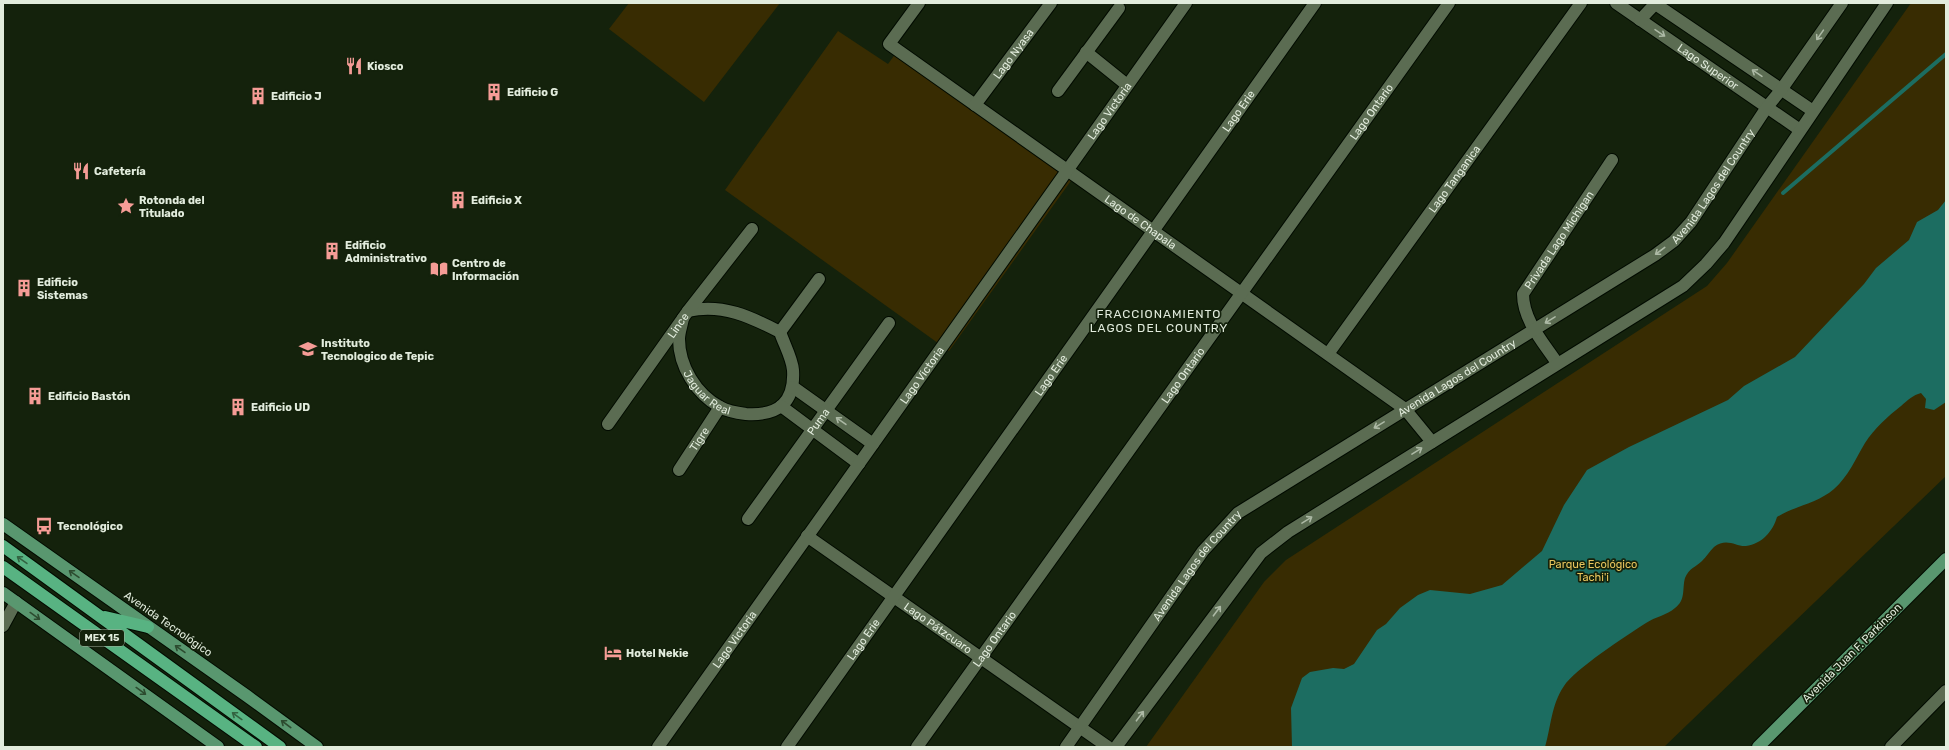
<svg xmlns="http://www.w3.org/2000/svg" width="1949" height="750" viewBox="0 0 1949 750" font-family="Rubik,sans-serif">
<rect width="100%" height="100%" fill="#14220c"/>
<path fill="#382c02" d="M629 3H780L704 102 609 29Z
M1911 3H1946V476L1664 747H1146L1264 582 1286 560 1707 286 1727 263Z
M838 31 888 64 896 53 1073 178 949 351 725 190Z"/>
<path fill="#1c6d61" d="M1946 200V402L1934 410 1925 408 1926 399 1921 393C1913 395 1908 400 1901 406 1888 416 1874 429 1865 443 1856 458 1848 477 1834 489 1818 503 1795 506 1777 517 1773 531 1762 544 1746 546 1736 547 1727 537 1714 547 1710 551 1706 557 1702 561 1696 567 1689 568 1685 578 1682 589 1686 600 1675 608 1667 615 1655 617 1646 623 1627 635 1574 670 1564 686 1551 705 1551 727 1545 747H1292L1291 708 1302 678 1310 672 1333 668 1344 669 1354 664 1377 630 1386 624 1400 608 1418 595 1430 590 1470 594 1502 585 1542 551 1564 505 1587 470 1629 447 1728 400 1744 386 1795 357 1864 284 1876 268 1909 240 1917 222 1938 210Z"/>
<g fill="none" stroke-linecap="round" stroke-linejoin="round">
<path stroke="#1c6d61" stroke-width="4" d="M1783 193 1946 54"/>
<g stroke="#020b00" stroke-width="14">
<g id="minor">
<path id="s1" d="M919 3 889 44 1405 409 1432 442"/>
<path id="s2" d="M1616 3 1800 130"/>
<path d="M1654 3 1813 111"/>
<path d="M1640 20 1656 3"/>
<path d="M1086 52 1127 85"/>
<path d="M1058 91 1119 8"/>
<path id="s3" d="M975 105 1051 3"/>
<path id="s4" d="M683 318C682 325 679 332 679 339 679 366 696 394 720 407 727 411 738 413 746 414 778 416 795 403 793 370 792 358 784 344 780 332 751 317 722 303 688 311"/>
<path d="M780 332 819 279"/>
<path id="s5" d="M1328 354 1581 3"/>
<path id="s6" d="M1557 363C1543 342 1523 320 1523 294L1612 160"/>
<path d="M793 387 873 444"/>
<path d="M781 406 859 464"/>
<path id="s7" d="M608 424 688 311 752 229"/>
<path id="s8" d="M679 470 720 407"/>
<path id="s9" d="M748 519 889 323"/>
<path id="s10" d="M807 536 1108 747"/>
<path d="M3 626 16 602"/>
<path id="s11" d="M658 747 1186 3"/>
<path id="s12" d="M787 747 1315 3"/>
<path id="s13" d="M917 747 1449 3"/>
<path id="s14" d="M1066 747 1203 551 1238 513 1655 255 1674 241 1691 222 1767 107 1781 90 1842 3"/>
<path d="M1116 747 1261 553 1288 532 1683 286 1706 264 1724 243 1887 3"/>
<path d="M1891 747 1946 691"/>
</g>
</g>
<g stroke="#020b00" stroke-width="14">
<path id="major" d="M3 524 247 696 317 747
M3 593 218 747
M1758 747 1946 559"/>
</g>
<g stroke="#020b00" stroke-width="14">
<path id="highway" d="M3 546 280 747
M3 567 256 747
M105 617 148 627"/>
</g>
<use href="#minor" stroke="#5b6c52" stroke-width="12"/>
<use href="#major" stroke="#59976f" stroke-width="12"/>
<use href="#highway" stroke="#58b382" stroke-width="12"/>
</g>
<defs><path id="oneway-shaft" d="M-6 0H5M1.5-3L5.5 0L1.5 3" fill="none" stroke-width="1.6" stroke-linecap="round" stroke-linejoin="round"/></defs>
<g stroke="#acb9a5">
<use href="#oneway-shaft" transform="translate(1660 33) rotate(34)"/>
<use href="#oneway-shaft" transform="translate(1820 35) rotate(125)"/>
<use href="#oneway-shaft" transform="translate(1757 73) rotate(-146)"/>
<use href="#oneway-shaft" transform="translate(1660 251) rotate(143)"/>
<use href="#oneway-shaft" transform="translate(1550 320) rotate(148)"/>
<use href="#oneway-shaft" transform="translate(841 421) rotate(-145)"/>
<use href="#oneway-shaft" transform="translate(1379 425) rotate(149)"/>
<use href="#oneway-shaft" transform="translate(1417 451) rotate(-32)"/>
<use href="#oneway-shaft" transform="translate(1307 520) rotate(-32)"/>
<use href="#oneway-shaft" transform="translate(1217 611) rotate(-53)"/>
<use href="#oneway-shaft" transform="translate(1140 716) rotate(-53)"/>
</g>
<g stroke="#336341">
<use href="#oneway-shaft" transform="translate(22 560) rotate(-145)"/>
<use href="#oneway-shaft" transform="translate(237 716) rotate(-144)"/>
</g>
<g stroke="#2c4b2f">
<use href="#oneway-shaft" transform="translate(74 574) rotate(-145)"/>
<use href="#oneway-shaft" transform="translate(35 616) rotate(36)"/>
<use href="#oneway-shaft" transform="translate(180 649) rotate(-145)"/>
<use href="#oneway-shaft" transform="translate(141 691) rotate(36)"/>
<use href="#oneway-shaft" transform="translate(286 724) rotate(-143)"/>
</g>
<defs>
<g id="restaurant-bare" transform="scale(1.38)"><path d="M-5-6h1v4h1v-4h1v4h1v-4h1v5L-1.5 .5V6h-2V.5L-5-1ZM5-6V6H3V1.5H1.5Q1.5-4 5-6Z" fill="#f59c96" stroke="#14220c" stroke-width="2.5" paint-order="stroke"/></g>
<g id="building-bare" transform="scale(1.38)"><path d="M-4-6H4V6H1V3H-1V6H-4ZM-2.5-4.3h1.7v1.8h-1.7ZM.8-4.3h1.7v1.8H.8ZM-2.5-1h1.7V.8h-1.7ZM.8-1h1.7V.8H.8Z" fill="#f59c96" stroke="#14220c" stroke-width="2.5" paint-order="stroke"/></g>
<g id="sight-bare" transform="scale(1.38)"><path d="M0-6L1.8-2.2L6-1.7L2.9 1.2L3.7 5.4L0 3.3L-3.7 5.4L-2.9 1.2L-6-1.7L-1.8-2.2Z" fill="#f59c96" stroke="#14220c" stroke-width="2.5" paint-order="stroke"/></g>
<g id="library-bare" transform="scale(1.38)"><path d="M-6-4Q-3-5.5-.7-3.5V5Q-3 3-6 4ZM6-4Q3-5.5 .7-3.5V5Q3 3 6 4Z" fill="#f59c96" stroke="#14220c" stroke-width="2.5" paint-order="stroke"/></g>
<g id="university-bare" transform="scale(1.38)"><path d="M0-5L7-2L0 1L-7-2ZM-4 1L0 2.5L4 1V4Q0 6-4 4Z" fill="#f59c96" stroke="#14220c" stroke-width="2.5" paint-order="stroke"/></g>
<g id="bus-bare" transform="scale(1.38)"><path d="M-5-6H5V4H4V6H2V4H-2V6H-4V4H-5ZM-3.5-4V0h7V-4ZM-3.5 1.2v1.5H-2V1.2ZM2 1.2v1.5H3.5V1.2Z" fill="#f59c96" stroke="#14220c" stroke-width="2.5" paint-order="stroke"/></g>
<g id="hotel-bare" transform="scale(1.38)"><path d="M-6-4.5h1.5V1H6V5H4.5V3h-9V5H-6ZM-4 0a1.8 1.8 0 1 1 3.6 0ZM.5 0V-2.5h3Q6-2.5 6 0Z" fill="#f59c96" stroke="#14220c" stroke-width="2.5" paint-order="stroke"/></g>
</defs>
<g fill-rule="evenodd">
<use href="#restaurant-bare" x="354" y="66"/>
<use href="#building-bare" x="494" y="92"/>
<use href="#building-bare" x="258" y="96"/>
<use href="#restaurant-bare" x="81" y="171"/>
<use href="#building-bare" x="458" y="200"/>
<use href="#sight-bare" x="126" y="206"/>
<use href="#building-bare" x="332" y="251"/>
<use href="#library-bare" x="439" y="269"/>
<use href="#building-bare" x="24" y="288"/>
<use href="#university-bare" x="308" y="349"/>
<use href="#building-bare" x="35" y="396"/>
<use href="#building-bare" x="238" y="407"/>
<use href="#bus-bare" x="44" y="526"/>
<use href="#hotel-bare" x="613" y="653"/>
</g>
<g text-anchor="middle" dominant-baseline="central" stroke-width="3.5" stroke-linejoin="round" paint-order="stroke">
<rect fill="#14220c" stroke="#a4af9e" stroke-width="1" x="80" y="630" width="44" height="16" rx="3"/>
<g font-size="10" font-weight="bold" fill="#e2ecdd">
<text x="102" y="638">MEX 15</text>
</g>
<g font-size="11" fill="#e2ecdd" stroke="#14220c">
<text stroke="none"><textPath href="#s3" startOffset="64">Lago Nyasa</textPath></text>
<text stroke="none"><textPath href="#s2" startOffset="112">Lago Superior</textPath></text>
<text stroke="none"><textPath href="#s11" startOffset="780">Lago Victoria</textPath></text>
<text stroke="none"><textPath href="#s12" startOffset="780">Lago Erie</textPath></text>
<text stroke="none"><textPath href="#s13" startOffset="781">Lago Ontario</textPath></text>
<text stroke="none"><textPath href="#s5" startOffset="216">Lago Tanganica</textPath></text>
<text stroke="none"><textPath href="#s14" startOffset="872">Avenida Lagos del Country</textPath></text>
<text stroke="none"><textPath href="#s1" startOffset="359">Lago de Chapala</textPath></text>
<text stroke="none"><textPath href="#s6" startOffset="143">Privada Lago Michigan</textPath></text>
<text stroke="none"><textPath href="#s7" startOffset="121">Lince</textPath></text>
<text stroke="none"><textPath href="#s11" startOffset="456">Lago Victoria</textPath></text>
<text stroke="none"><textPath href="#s12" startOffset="456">Lago Erie</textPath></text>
<text stroke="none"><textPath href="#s13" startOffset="457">Lago Ontario</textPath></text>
<text stroke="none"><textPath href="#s14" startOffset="548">Avenida Lagos del Country</textPath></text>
<text stroke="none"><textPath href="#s4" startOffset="85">Jaguar Real</textPath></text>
<text stroke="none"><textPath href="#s9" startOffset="120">Puma</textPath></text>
<text stroke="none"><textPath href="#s8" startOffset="37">Tigre</textPath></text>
<text stroke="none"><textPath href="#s14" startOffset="224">Avenida Lagos del Country</textPath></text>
<text transform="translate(168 624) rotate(35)">Avenida Tecnológico</text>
<text stroke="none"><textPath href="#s10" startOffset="160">Lago Pátzcuaro</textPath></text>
<text stroke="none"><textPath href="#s11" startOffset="132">Lago Victoria</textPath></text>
<text stroke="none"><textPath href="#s12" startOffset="132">Lago Erie</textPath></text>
<text stroke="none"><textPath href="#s13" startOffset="133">Lago Ontario</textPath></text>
<text transform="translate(1852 653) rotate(-45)">Avenida Juan F. Parkinson</text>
</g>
<g font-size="11" font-weight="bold" fill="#e2ecdd" stroke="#14220c" text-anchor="start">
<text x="367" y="66">Kiosco</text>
<text x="507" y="92">Edificio G</text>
<text x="271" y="96">Edificio J</text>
<text x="94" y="171">Cafetería</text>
<text x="139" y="200">Rotonda del<tspan x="139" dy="13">Titulado</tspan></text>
<text x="471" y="200">Edificio X</text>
<text x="345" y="245">Edificio<tspan x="345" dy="13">Administrativo</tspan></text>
<text x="452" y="263">Centro de<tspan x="452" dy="13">Información</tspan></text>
<text x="37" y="282">Edificio<tspan x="37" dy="13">Sistemas</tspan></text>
<text x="321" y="343">Instituto<tspan x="321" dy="13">Tecnologico de Tepic</tspan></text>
<text x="48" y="396">Edificio Bastón</text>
<text x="251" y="407">Edificio UD</text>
<text x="57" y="526">Tecnológico</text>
<text x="626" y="653">Hotel Nekie</text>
</g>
<g font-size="11" fill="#e8c55e" stroke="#14220c">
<text x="1593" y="564">Parque Ecológico<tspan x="1593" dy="13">Tachi'i</tspan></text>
</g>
<g font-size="12" letter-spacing="1" fill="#e2ecdd" stroke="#14220c">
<text x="1159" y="314">FRACCIONAMIENTO<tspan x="1159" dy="14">LAGOS DEL COUNTRY</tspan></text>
</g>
</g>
<rect width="1949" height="750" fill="none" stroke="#e2ecdd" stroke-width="8"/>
</svg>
